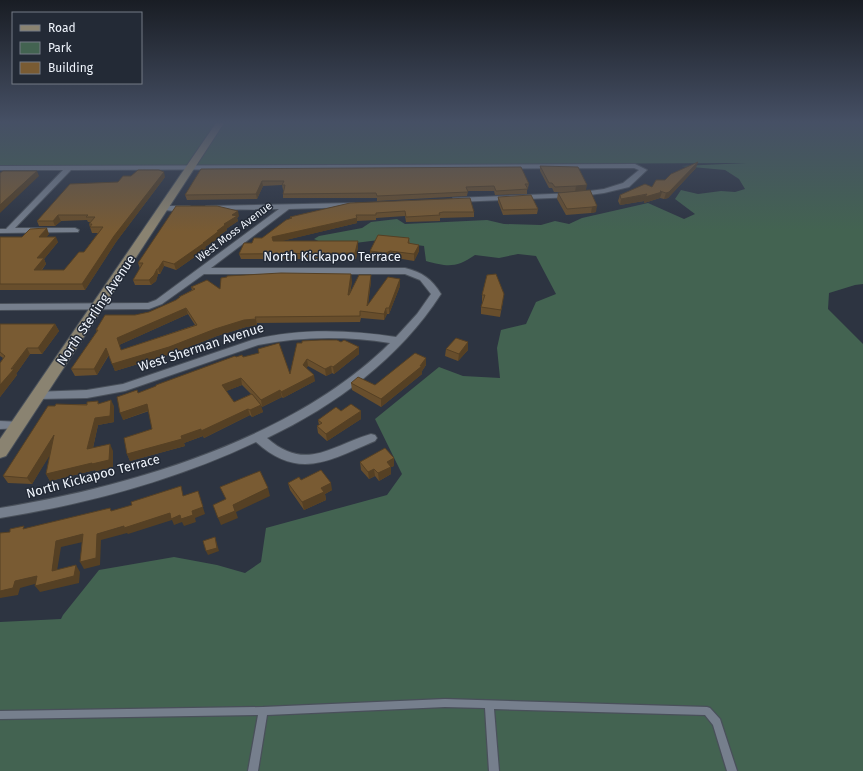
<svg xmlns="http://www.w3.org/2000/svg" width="863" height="771" viewBox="0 0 863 771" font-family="'Fira Sans',sans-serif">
<rect width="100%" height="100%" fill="#2d3441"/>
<path fill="#436351" d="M0 123H863V284L855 285 829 293 828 309 863 344V771H0V622L61 619 63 615 99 570 174 557 217 565 245 573 261 562 266 528 387 495 402 474 375 419 439 367 463 376 500 378 497 348 501 330 526 324 536 302 556 294 536 256 518 254 499 258 475 255C456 268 448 267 426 261L424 246 379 240 355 243 325 244 314 239 319 236 362 228 371 222 397 219 405 224 487 220 504 224 541 225 555 221 569 224 582 218 648 203 684 219 695 214 675 199 681 190 698 194 721 191 735 192 745 189 739 179 725 170 681 166 747 163 0 166Z"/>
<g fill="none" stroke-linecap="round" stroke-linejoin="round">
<g stroke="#49505a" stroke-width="2.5">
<path id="lane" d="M445 699 707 707 710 708 720 719 737 771H727L713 725 705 715 494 709 499 771H489L485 708 445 707 267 715 258 771H248L258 715 0 719V711L263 707Z"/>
</g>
<g stroke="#49505a" stroke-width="2">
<path id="street" d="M635 164 647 170 629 187 604 193 575 197 456 202H453V198L575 193 604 189 623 183 639 170 634 168 71 170 15 228H75L79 230 78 232 0 233V229H6L63 170H0V166Z
M351 203H354V207L289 209 211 268H405C422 272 432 279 441 294 400 358 335 406 267 438 306 472 330 446 371 434L375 435 377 438 375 441C330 460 299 481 256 442 176 480 87 504 0 518V508C132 486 293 439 390 343 347 336 302 336 258 345L125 391 87 398 38 399 34 398 32 395 34 392 87 390 123 384 252 340C299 328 349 330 396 337L417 314 431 294 420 280 405 274H204L162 304 149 309 0 310V304L148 303 156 300 279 209 209 210 205 208 206 206Z
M161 206H189L193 208C187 212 166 212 160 208Z
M0 421 22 422 24 425 22 428 0 429Z"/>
</g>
<g stroke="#49505a" stroke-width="2">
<path id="secondary" d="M216 123H224L6 456 0 458V439Z"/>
</g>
<use href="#lane" fill="#767f8d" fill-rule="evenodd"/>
<use href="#street" fill="#767f8d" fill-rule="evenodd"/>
<use href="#secondary" fill="#8a8371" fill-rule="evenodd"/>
</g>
<path fill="#684e2c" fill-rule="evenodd" d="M540 166 586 190 575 192H554L552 188H549L540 171Z
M696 168 668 198 664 199 660 198 644 203V201L620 205 618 201 620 195 652 187 665 180Z
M201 169 529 184 528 188H527V194L495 195 494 191H468L467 196 377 201V198H283V194L284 190H283L282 185 263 186 257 199 187 200 185 195Z
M165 177 116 242 85 290H0V237H22L49 234 46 237 58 242 44 259 46 264 42 270H64L84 252 98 233H92L89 224 90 222H88L87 220 61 221 55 226H39L37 221Z
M590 190 596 212 591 213 566 215 557 199 558 193Z
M498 197 538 209 537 214 503 215 498 202Z
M350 203 474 212V217L440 218V221L406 222 405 216 376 218V220L357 221V223L281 241H358V247L356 259H241L239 254 252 243 262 238 291 218 290 217Z
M239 216 237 218 238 221 226 229 227 230 220 235V237L205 247 206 249 176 270 164 266 160 274H158L156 281 151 285H135L133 280 140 269 138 263Z
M409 238 410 244 419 245V251L414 261 390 257 387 259 371 257 370 251Z
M371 275V281L368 304 400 286 389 314H387L384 320 361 318 360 322 257 323V325L246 327 217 336 171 354 115 371 109 355 97 375 75 376 71 369 97 331 96 330 135 315 149 312 176 300 179 298V297L192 290 191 287 220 289 352 281 350 294ZM188 314 195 325 121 350 119 345Z
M487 275 503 301 500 317 481 314V307L483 302H482V295Z
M0 324H55L59 331 42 354H30L16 374 17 375 0 397V363L3 358 0 356Z
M468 342V350L458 361 445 356 446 349Z
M297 343 359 354 334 374 332 373 326 376 308 366 306 368 315 381 283 398 282 397 262 407 259 402 263 412 252 417 250 415 204 438 203 436 184 443 185 446 130 461 127 454 152 429 149 411 123 420 138 393 236 357H243L290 374ZM242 385 251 394 234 402 226 391Z
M426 358V365L422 371V374L381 407 352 390 351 383 375 385Z
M100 403 114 406V422L98 425 93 448 113 451V467L96 471 95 470 50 481 46 474 50 454 32 484 8 483 3 476 55 406Z
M341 411H361V419L327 441 318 433 317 426 319 425 318 420Z
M360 462 394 466 391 467V474L379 481 375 476 369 479 361 470Z
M301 480 332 490 325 494 326 500 304 510 290 490 288 483Z"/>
<path fill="#554024" d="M698 162 696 168 668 198 664 199 666 193Z
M37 171 39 176 0 213V205Z
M164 172 165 177 116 242 85 290 82 284 114 236Z
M262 181 263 186 257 199 256 194Z
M587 185 586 190 575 192 576 186Z
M662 192 660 198 644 203V201L620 205 621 199Z
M597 206 596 212 591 213 592 207Z
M238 211 239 216 237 218 238 221 226 229 227 230 220 235V237L205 247 206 249 176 270 174 264 203 243 217 231 232 215Z
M58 215 61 221 55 226 53 221Z
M357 218V223L274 243 272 237Z
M47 228 49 234 42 242 39 237Z
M56 237 58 242 44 259 46 264 37 275 34 270 37 258Z
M358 241V247L356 259 355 253Z
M419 245V251L414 261V254Z
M390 251V257L387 259 386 253Z
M163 261 164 266 160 274 158 269Z
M157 269 158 274 156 281 151 285 149 280Z
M351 274 352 281 348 301V295Z
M371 275V281L367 312V306Z
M400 279V286L389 314V308Z
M186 308 188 314 119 345 117 338Z
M386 308 387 314 384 320V314Z
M256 319 257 325 246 327 217 336 171 354 115 371 112 364 215 329 244 320Z
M55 324 59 331 42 354 38 348Z
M468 342V350L458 361 459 354Z
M359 347V354L334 374 333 367Z
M27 348 30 354 16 374 17 375 0 397V385Z
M106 348 109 354 97 375 94 369Z
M426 358V365L422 371V374L381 407V399L420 366Z
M307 359 308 366 304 372 303 365Z
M331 366 332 373 326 376 325 369Z
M314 375 315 381 283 398 281 392Z
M241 378 242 385 224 392 222 385Z
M280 390 282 397 262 407 261 400Z
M111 400 114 406V422L98 425 91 456 87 449 95 418Z
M147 404 150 410 123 420 120 413Z
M261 405 263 412 252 417 250 410Z
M248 409 250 415 204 438 201 431Z
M361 411V419L327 441 326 434Z
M201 429 203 436 184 443 185 446 130 461 127 454Z
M54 435 58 442 32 484 27 478Z
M110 444 113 451V467L96 471 95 470 50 481 46 474Z
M394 458V466L391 467V474L379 481 378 473 387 462Z
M374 469 375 476 369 479 368 472Z
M331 483 332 490 325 494 326 500 304 510 302 502 321 488Z
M268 488 270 496 236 512 238 518 221 525 218 518 233 505Z
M198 491 205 514 195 518 196 522 184 526 182 522 174 525 172 520 128 534 127 533 101 540 100 565 84 569 80 562 97 534 170 513 192 511Z
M83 534 87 541 61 547 56 577 52 571 56 541Z
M215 537 219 551 208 555 206 551Z
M76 565 80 572 79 583 40 592 35 586Z
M37 576 42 582 20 588 18 595 0 598V591L15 581Z"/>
<path fill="#795b33" stroke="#554024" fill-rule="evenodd" d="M698 162 669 192 666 193 660 191 662 192 645 197 647 194 621 199 620 195 645 184 652 187 656 180H665L671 174Z
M540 166 578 167 587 185 576 186 555 187 552 183H549Z
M521 167 529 184H525L528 189 496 191 494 186 466 187 468 192 377 196 376 193 283 194 285 185H282L284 181H262L256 194 185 195 201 169Z
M138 170H159L164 172 114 236 82 284H0V237H22L30 229 47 228 39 237H56L37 258H44L34 270H64L79 252H84L103 227H90L92 224H89L95 217H86L88 215H58L53 221H37L70 184 118 182 123 176H131Z
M3 171H37L0 205V173Z
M590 190 597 206 592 207 567 209 558 193Z
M531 195 538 209 503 210 498 197Z
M470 198 474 212H443L439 213 440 215 406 217 405 211 376 213V215H356L357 218 272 237 273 241H358L355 253 239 254 244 243H252L254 238H262L286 220 292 218 290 217 350 203Z
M176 206H217L238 211 232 215 237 216 224 224 225 225 217 231H219L203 243H204L174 264 163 261 158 269H157L154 275 149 280H133L143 263H138Z
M378 235 409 238 408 243 419 245 414 254 390 251 386 253 370 251Z
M281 273 351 274 348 295H349L359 275H371L367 306 388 277 400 279 389 308H386L384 314 360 311V316L255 317 256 319 244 320 215 329 169 347 112 364 106 348 94 369H71L98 330H96L105 315H135L149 312 176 300 180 297H179L195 289 191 287 207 280 220 289 221 278 227 277V276ZM186 308 197 325 121 350 117 338Z
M496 274 504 294 501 310 481 307 485 295H482L487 275Z
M0 324H55L38 348H27L11 369H14L0 385V363L5 356 0 352Z
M456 338 468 342 459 354 446 349Z
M321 340H337L341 342 344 340 359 347 333 367 331 366 325 369 307 359 303 365 314 375 281 392 280 390 261 400 241 378 222 385 234 402 252 394 261 405 250 410 248 409 201 431V429L181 436 182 439 127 454 124 438 152 429 147 404 120 413 117 397 137 390 138 393 156 386V385L235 356 236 357 242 355 243 357 259 353 258 349 279 343 290 374 297 343H302V341Z
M415 353 426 358 420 366H422L381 399 351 383 358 377 375 385Z
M111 400 110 416 95 418 87 449 110 444 109 460 92 464V463L46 474 54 435 27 478 3 476 48 406H55L56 404 87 405V402L98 401V404Z
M351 404 361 411 326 434 317 426 322 423 318 420 336 407 341 411Z
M385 448 394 458 387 462 391 467 378 473 374 469 368 472 360 462Z
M321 470 331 483 321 488 324 492 302 502 288 483 299 477 301 480Z
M260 471 268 488 233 505 235 511 218 518 213 505 226 499 220 487Z
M181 486 183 496 198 491 203 507 192 511 193 515 181 519 180 515 171 519 170 513 124 528V526L97 534 96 558 80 562 83 534 56 541 52 571 76 565 74 576 35 586 37 576 15 581 13 588 0 591V533L10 532V529L24 526 23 529 31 527 110 508 111 511 132 505 131 502Z
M215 537 217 548 206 551 203 541Z"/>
<linearGradient id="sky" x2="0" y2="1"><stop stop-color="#191d24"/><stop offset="0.53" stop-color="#465065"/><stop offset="1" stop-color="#465065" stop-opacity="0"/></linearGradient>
<rect width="863" height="231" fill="url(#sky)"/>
<g text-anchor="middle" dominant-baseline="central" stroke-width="3" stroke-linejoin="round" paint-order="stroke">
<g font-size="11" fill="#eff4fc" stroke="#232a36">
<text transform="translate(234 232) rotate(-37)">West Moss Avenue</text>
</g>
<g font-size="13" fill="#eff4fc" stroke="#232a36">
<text x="332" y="256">North Kickapoo Terrace</text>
<text transform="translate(96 310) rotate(-56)">North Sterling Avenue</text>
<text transform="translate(201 347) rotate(-18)">West Sherman Avenue</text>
<text transform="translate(93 476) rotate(-15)">North Kickapoo Terrace</text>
</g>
</g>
<rect x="12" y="12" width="130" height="72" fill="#232a36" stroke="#757b85"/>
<rect x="20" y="25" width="20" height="6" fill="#8a8371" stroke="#757b85"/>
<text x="48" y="32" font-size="12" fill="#eff4fc">Road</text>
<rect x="20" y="42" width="20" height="12" fill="#436351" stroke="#757b85"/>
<text x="48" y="52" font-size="12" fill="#eff4fc">Park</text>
<rect x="20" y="62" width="20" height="12" fill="#795b33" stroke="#757b85"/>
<text x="48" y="72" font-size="12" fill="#eff4fc">Building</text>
</svg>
